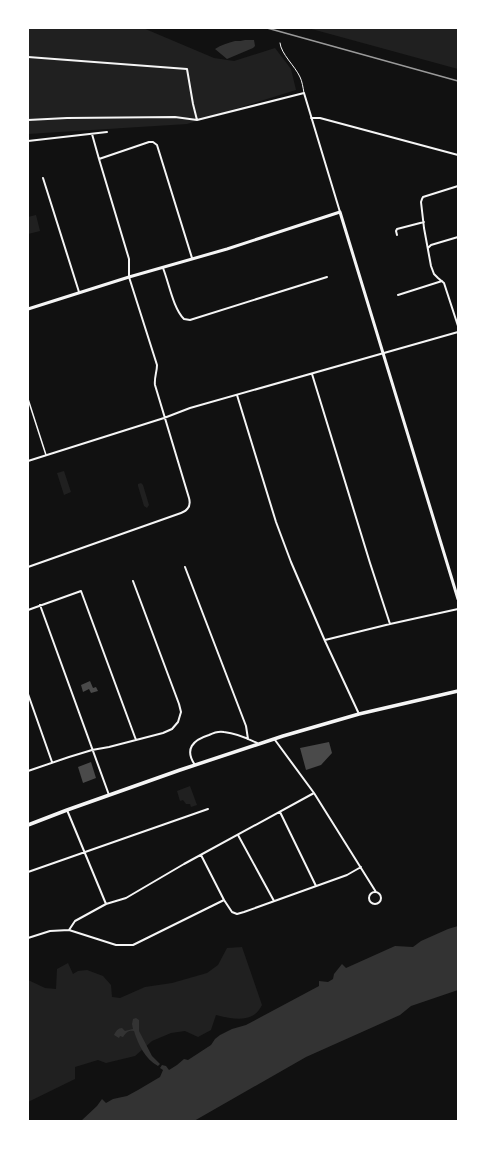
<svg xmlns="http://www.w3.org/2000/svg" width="486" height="1149" viewBox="0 0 486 1149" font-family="'PT Sans Narrow',sans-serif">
<rect width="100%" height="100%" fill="#111"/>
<path fill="#202020" d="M28 28H143L214 58 234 61 275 48 291 69 296 90 187 124 28 134Z
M308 28H458V69Z
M36 215 40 231 28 234V217Z
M64 471 71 492 64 495 57 473Z
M138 484 141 483 143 485 149 505 147 508 144 506 138 486Z
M190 786 197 805 191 807 190 804H186L183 800 180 801 177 791Z
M242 947 262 1005C253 1024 233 1019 216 1015L211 1030 198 1037 185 1031 171 1033 152 1041 135 1056 106 1063 98 1060 75 1067V1079L28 1102V980L45 988 56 989 57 969 68 963 73 974 78 971 87 970 103 976 111 985 112 997 120 998 145 987 172 983 207 973 218 965 227 948Z"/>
<path fill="#333" d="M245 40H254L255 46 253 48 227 59 215 49C221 45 228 43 235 41 239 41 242 41 245 40Z
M458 926V990L411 1006 400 1015 306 1057 194 1121H81L97 1106 102 1099 106 1103 113 1099 127 1096 138 1090 160 1077 163 1070 160 1068 162 1065 166 1066 169 1070 177 1065 184 1059 188 1060 211 1045 215 1039 220 1035 232 1029 246 1025 319 986V981L328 982 333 979 334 974 342 964 346 968 395 946 413 947 421 941 448 929Z
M136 1018 139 1020V1031L152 1056 160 1064 158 1066C145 1059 138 1044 134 1031 128 1030 126 1033 123 1037L120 1036 119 1038 114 1035C116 1031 118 1028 122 1028L125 1031 133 1029 132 1024 133 1019Z"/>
<path fill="#4a4a4a" d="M90 681 93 688 96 687 98 691 91 693 89 689 83 692 81 685Z
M329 742 332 753 321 765 306 770 300 748Z
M91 762 96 778 83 783 78 767Z"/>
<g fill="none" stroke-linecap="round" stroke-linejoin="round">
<path stroke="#f5f5f5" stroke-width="1" d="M280 43C281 54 295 66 300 77 302 81 303 87 304 93"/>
<path stroke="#f5f5f5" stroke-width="1.5" d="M28 399 46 455"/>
<path stroke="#f5f5f5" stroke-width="2" d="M28 57 187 69 193 104 197 120
M311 118H320L458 155
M28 120 67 118 175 117 197 120 304 93 340 212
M28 141 107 132
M99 159 149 142H153L157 145 192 258
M43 178 79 292
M458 186 423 197 422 199 421 202 424 228 431 266 434 274 438 278 444 283 458 326
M397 235 396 231 397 229 424 222
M428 248 431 245 458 237
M163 268C169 283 173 308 184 319L190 320 327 277
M398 295 442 281
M312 374 370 563 390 624
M237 395 276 522 291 562 325 641 359 714
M28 461 164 418 190 408 458 332
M28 567 181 513C189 510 191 505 189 498L155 385C154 378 157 372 157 365L129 277V259L99 159 92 134
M185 567 246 726 248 739
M40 605 109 795
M28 610 81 591 136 740
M325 640 390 624 458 609
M28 694 52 762
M275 740 314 793 376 892
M195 765C184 749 193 740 209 735 213 733 219 731 224 732 234 733 249 739 257 743
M28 771 69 757 92 750 109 747 163 733 172 729 178 722 181 712 179 704 133 581
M67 810 106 904
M280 812 316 886
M238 835 274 901
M201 855 224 900 232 912 237 914 244 912 347 875 361 867
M28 872 208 809
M369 898a6 6 0 1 1 12 0a6 6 0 1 1-12 0Z
M69 930 116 945H133L224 900
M28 938 50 931 69 930 75 921 106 904 126 898 184 864 314 793"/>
<path stroke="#f5f5f5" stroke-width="3" d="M28 309 129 277 227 249 340 212 458 599"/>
<path stroke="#f5f5f5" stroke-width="3.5" d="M28 825 67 810 180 770 283 736 359 714 458 691"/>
<path stroke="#9a9a9a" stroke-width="1.5" d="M267 28 458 81"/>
</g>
<rect width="486" height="1149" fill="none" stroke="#ffffff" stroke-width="58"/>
</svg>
